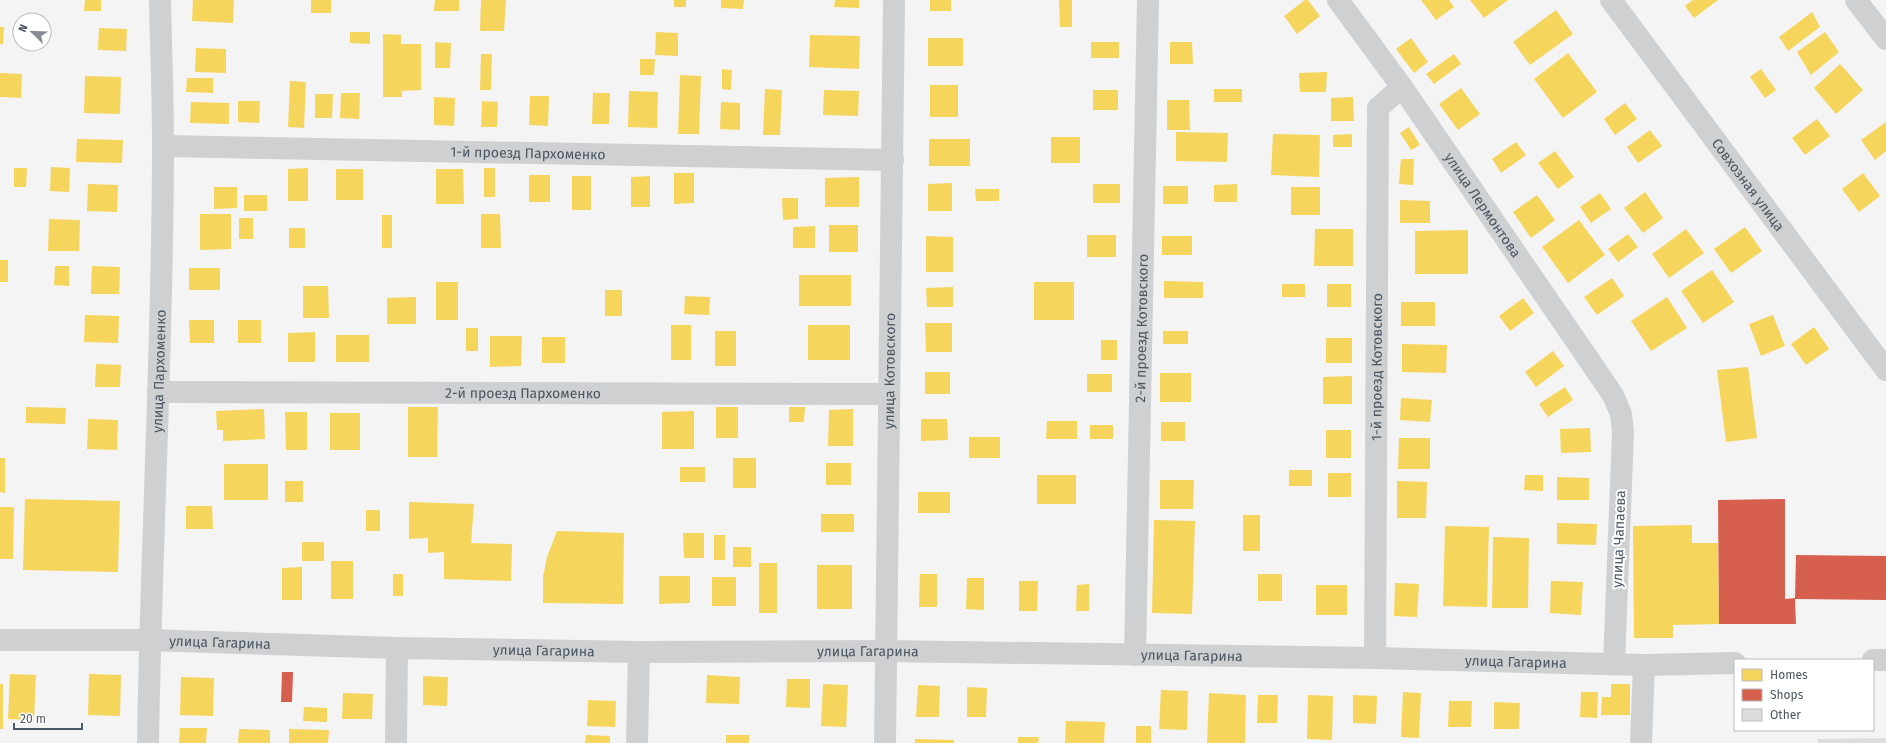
<svg xmlns="http://www.w3.org/2000/svg" width="1886" height="743" viewBox="0 0 1886 743" font-family="'Fira Sans',sans-serif">
<rect width="100%" height="100%" fill="#f4f4f4"/>
<path fill="#f6d55c" d="M85 0H101V11H84Z
M193 0H234L233 23 192 21Z
M311 0H331V13H311Z
M435 0H459V11H434Z
M481 0H506L504 31H480Z
M674 0H686V7H674Z
M721 0H744L743 9 721 8Z
M835 0H859V8L834 7Z
M930 0H951V11H930Z
M1059 0H1072V27H1060Z
M1305 0H1308L1320 16 1297 34 1284 16Z
M1421 0H1449L1454 7 1436 20Z
M1470 0H1508L1484 18Z
M1693 0H1718L1694 18 1685 6Z
M1556 10 1573 34 1530 65 1513 42Z
M1812 12 1820 27 1788 51 1779 37Z
M0 27H4L3 44H0Z
M99 28 127 29 126 51 98 50Z
M350 32H370V44L350 43Z
M656 32 678 33V56L655 55Z
M1825 32 1839 52 1811 75 1797 52Z
M383 34 401 35V44H421V90L402 91V97H383Z
M810 35 860 36 859 69 809 67Z
M928 38H963V66H928Z
M1411 38 1428 62 1414 73 1396 49Z
M435 42 451 43 450 68H435Z
M1091 42H1119V58H1091Z
M1170 42H1192L1193 64H1170Z
M196 48 226 49V73L195 72Z
M1568 53 1597 92 1563 118 1534 79Z
M481 54H492L491 90H480Z
M1454 54 1461 64 1434 84 1426 74Z
M640 59H655L654 75H640Z
M1840 64 1863 90 1836 114 1814 88Z
M722 69 732 70 731 90 722 89Z
M1761 69 1776 90 1765 98 1750 77Z
M1327 72 1326 92H1300L1299 73Z
M0 73 22 74 21 98 0 97Z
M680 75 701 76 699 134H678Z
M85 76 121 77 120 114 84 113Z
M187 78H213V93L186 92Z
M290 81 306 82 304 128 288 127Z
M930 85H958V117H930Z
M1461 88 1480 114 1458 130 1439 104Z
M765 89 782 90 780 135H763Z
M1214 89H1242V102H1214Z
M824 90 859 91 858 116 823 115Z
M1093 90H1118V110H1093Z
M629 91 658 92 657 128 628 127Z
M341 93H360L359 119 340 118Z
M593 93H610L609 124H592Z
M315 94H333L332 118H315Z
M530 96H549L548 126 529 125Z
M434 97 455 98 454 126 434 125Z
M1353 97 1354 121H1331V98Z
M1167 100H1189L1190 130H1167Z
M238 101H260L259 123 238 122Z
M482 101 498 102 497 127H481Z
M191 102 229 103V124L190 123Z
M721 102 740 103V130L720 129Z
M1625 103 1637 119 1615 135 1604 119Z
M1817 119 1830 136 1805 155 1792 138Z
M1886 122V151L1875 160 1861 140Z
M1409 127 1420 145 1411 150 1400 133Z
M1650 130 1662 146 1638 163 1627 147Z
M1176 132 1228 133 1227 162 1176 161Z
M1273 134 1320 135 1319 177 1271 175Z
M1352 134V147H1333V135Z
M1051 137H1080V163H1051Z
M77 139 123 140 122 163 76 162Z
M929 139H970V166H929Z
M1516 142 1526 155 1501 173 1492 159Z
M1555 151 1574 177 1558 189 1538 163Z
M1401 159H1414L1413 185 1399 184Z
M51 167 70 168 69 192 50 191Z
M14 168H27L26 187H14Z
M308 168V201H288V169Z
M484 168H495V197H484Z
M336 169H363V200H336Z
M436 169H463L464 204H436Z
M674 173H694V203L674 204Z
M1863 173 1880 196 1859 212 1842 189Z
M529 175H550V202H529Z
M572 176H591V210H572Z
M650 176V207H631V177Z
M859 177V207H825V178Z
M952 183V211H928V184Z
M88 184 118 185 117 212 87 211Z
M1093 184H1120V203H1093Z
M1237 184V202H1214V185Z
M1163 186H1188V204H1163Z
M214 187H237V208L214 209Z
M1291 187H1320V215H1291Z
M975 189H999V201H976Z
M1645 192 1663 218 1643 233 1624 208Z
M1600 193 1611 209 1591 223 1580 207Z
M244 195H267V211H244Z
M1537 195 1555 220 1531 238 1513 212Z
M782 198H798V219L783 220Z
M1400 200 1430 201V223H1400Z
M200 214H231V249L200 250Z
M481 214H500L501 248H481Z
M382 215H392V248H382Z
M239 218H253V239H239Z
M49 219 80 220 79 251H48Z
M1579 220 1605 255 1568 283 1542 247Z
M829 225H858V252H829Z
M815 226V248H793V227Z
M1745 227 1762 251 1731 273 1714 249Z
M289 228H305V248H289Z
M1315 229H1353V266H1314Z
M1686 229 1704 253 1669 278 1652 254Z
M1468 230V274H1415V231Z
M1628 234 1638 247 1618 262 1608 249Z
M1087 235H1116V257H1087Z
M926 236 953 237V272H926Z
M1162 236H1192V255H1162Z
M0 260H8V282H0Z
M55 266H69V286L54 285Z
M92 266 120 267 119 294H91Z
M189 268H220V290H189Z
M1712 270 1734 302 1703 323 1681 291Z
M799 275H851V306H799Z
M1612 278 1624 296 1597 315 1584 297Z
M1164 281 1203 282V298H1164Z
M436 282H458V320H436Z
M1034 282H1074V320H1034Z
M1282 284H1305V297H1282Z
M1327 284H1351V307H1327Z
M303 286H328L329 318H303Z
M953 287V307H927L926 288Z
M605 290H622V316H605Z
M685 296 710 297 709 315 684 314Z
M416 297V324H387V298Z
M1667 297 1687 328 1651 351 1631 321Z
M1523 298 1534 313 1510 331 1499 316Z
M1401 302H1435V326H1401Z
M85 315 119 316 118 343 84 342Z
M1773 315 1785 346 1761 356 1749 324Z
M189 320H214V343H190Z
M238 320H261V343H238Z
M925 323H952V352H926Z
M671 325H691V360H671Z
M808 325H850V360H808Z
M1814 327 1829 349 1806 365 1791 344Z
M466 328H478V351H466Z
M715 331H736V366H715Z
M1163 331H1188V344H1163Z
M315 332V362H288V333Z
M336 335H369V362H336Z
M490 336H522L521 366 490 367Z
M542 337H565V363H542Z
M1326 338H1352V363H1326Z
M1101 340H1117V360H1101Z
M1402 344 1447 345 1446 373 1402 372Z
M1553 351 1564 366 1536 387 1525 372Z
M96 364 121 365 120 387H95Z
M1748 367 1757 438 1726 442 1717 370Z
M925 372H950V394H925Z
M1160 373H1191V402H1160Z
M1087 374H1112V392H1087Z
M1352 376V404H1323V377Z
M1565 387 1573 400 1548 417 1539 404Z
M1401 398 1432 400 1430 422 1400 420Z
M26 407 66 408 65 424 26 423Z
M408 407H438L437 457H408Z
M716 407H738V438H716Z
M789 407H805L804 422H789Z
M264 409 265 439 223 441V430H217L216 411Z
M853 409V446H828L829 410Z
M694 411V449H662V412Z
M285 412H307V450H286Z
M330 413H360V450H330Z
M88 419 118 420 117 450 87 449Z
M921 419H947L948 440 921 441Z
M1047 421H1077V439H1046Z
M1161 422H1185V441H1161Z
M1090 425H1113V439H1090Z
M1590 428 1591 452 1561 453 1560 429Z
M1326 430H1351V458H1326Z
M969 437H1000V458H969Z
M1399 438H1430V469H1398Z
M0 458H5V493L0 492Z
M733 458H756V488H733Z
M826 463H851V485H826Z
M224 464H268V500H224Z
M680 467H705V482H680Z
M1289 470H1312V486H1289Z
M1328 473H1351V497H1328Z
M1037 475H1076V504H1037Z
M1525 475H1543V491L1524 490Z
M1557 477 1589 478V500H1557Z
M1160 480H1194L1193 509H1160Z
M285 481H303V502H285Z
M1397 481 1427 482 1426 518H1397Z
M918 492H950V513H918Z
M25 499 120 501 118 572 23 570Z
M409 502 474 504 471 543 512 544 511 581 444 579V552L428 553V538L409 539Z
M186 506H212L213 529H186Z
M0 507H14L13 559H0Z
M366 510H380V531H366Z
M821 514H854V532H821Z
M1243 515H1260V551H1243Z
M1154 520 1195 521 1192 614 1152 613Z
M1557 523 1597 524 1596 545 1557 544Z
M1692 525V543H1718L1719 624 1673 625V638H1634L1633 526Z
M1445 526 1489 527 1487 607 1443 606Z
M557 531 624 533 623 604 543 603V577L547 557Z
M683 533H704V558H684Z
M714 535H725V560H714Z
M1493 537 1529 538 1528 608H1492Z
M302 542H324V561H302Z
M733 547H751V567H733Z
M331 561H353V599H331Z
M759 563H777V613H759Z
M817 565H852V609H817Z
M302 567V600H282V568Z
M393 574H403V596H393Z
M920 574H937V607H919Z
M1258 574H1282V601H1258Z
M659 576H690V603L659 604Z
M712 577H736V606H712Z
M967 578H984V610L966 609Z
M1019 581H1038L1037 611H1019Z
M1551 581 1583 582 1581 615 1550 613Z
M1395 583 1419 584 1417 617 1394 616Z
M1089 584V611H1076L1077 585Z
M1316 585H1347V615H1316Z
M10 674 36 675 34 720 8 719Z
M89 674 121 675 120 716 88 715Z
M707 675 740 677 739 704 706 703Z
M423 676 448 677 447 706 423 705Z
M181 677 214 678 213 716 180 715Z
M787 679H810V708L786 707Z
M0 684H3V729H0Z
M823 684 848 685 846 727 821 726Z
M1611 684H1630V715H1601L1602 697H1611Z
M918 685 940 686 939 717H916Z
M967 687 987 688 986 717H967Z
M1161 690 1188 691 1187 730 1159 729Z
M1403 692 1421 693 1419 738 1401 737Z
M1581 692H1598L1597 718 1580 717Z
M343 693 373 694 372 719H342Z
M1209 693 1246 695 1245 743H1207Z
M1258 695H1278L1277 723H1257Z
M1308 695 1333 696 1332 740 1307 739Z
M1353 695 1377 696 1376 724 1353 723Z
M588 700 616 701 615 727 587 726Z
M1449 701H1472L1471 727H1448Z
M1494 702 1520 703 1519 729H1494Z
M304 707 327 708V722L303 721Z
M1066 721 1105 722 1104 743H1065Z
M1136 726H1151V743H1136Z
M180 728H207L206 743H179Z
M239 729 270 730V743H238Z
M289 729 329 730 328 743H289Z
M586 735 610 736V743H585Z
M726 735H749V743H726Z
M1018 737H1039L1038 743H1018Z
M915 739 954 740V743H915Z"/>
<path fill="#d6604d" d="M1785 499V599L1795 598 1796 555 1886 556V600L1795 599 1796 624H1719L1718 500Z
M282 672H293L292 702H281Z"/>
<path fill="#ddddde" d="M1886 738V743H1818V739Z"/>
<g fill="none" stroke-linecap="round" stroke-linejoin="round">
<g stroke="#ced0d2" stroke-width="22">
<path id="s1" d="M1338 0 1402 87 1613 395 1621 414 1623 432 1614 664"/>
<path id="s2" d="M1611 0 1886 370"/>
<path d="M1856 0 1886 39"/>
<path id="s3" d="M163 146 893 160"/>
<path id="s4" d="M158 392 889 394"/>
<path id="s5" d="M0 640H149L397 648 639 652 886 651 1375 658 1644 665 1735 663"/>
<path id="s6" d="M1135 655 1148 0"/>
<path id="s7" d="M1375 658 1378 108 1402 87"/>
<path d="M1873 660H1886"/>
<path id="s8" d="M148 743C151 544 163 345 163 146 163 97 161 49 160 0"/>
<path d="M396 743 397 648"/>
<path d="M637 743 639 652"/>
<path id="s9" d="M885 743 894 0"/>
<path d="M1641 743 1644 665"/>
</g>
</g>
<g text-anchor="middle" dominant-baseline="central" stroke-width="4" stroke-linejoin="round" paint-order="stroke">
<g font-size="14" fill="#4a5661" stroke="#fff">
<text stroke="none"><textPath href="#s3" startOffset="365">1-й проезд Пархоменко</textPath></text>
<text stroke="none"><textPath href="#s2" startOffset="230">Совхозная улица</textPath></text>
<text stroke="none"><textPath href="#s1" startOffset="251">улица Лермонтова</textPath></text>
<text stroke="none"><textPath href="#s6" startOffset="327">2-й проезд Котовского</textPath></text>
<text stroke="none"><textPath href="#s7" startOffset="291">1-й проезд Котовского</textPath></text>
<text stroke="none"><textPath href="#s9" startOffset="372">улица Котовского</textPath></text>
<text stroke="none"><textPath href="#s8" startOffset="372">улица Пархоменко</textPath></text>
<text stroke="none"><textPath href="#s4" startOffset="365">2-й проезд Пархоменко</textPath></text>
<text transform="translate(1619 539) rotate(-88)">улица Чапаева</text>
<text stroke="none"><textPath href="#s5" startOffset="220">улица Гагарина</textPath></text>
<text stroke="none"><textPath href="#s5" startOffset="544">улица Гагарина</textPath></text>
<text stroke="none"><textPath href="#s5" startOffset="868">улица Гагарина</textPath></text>
<text stroke="none"><textPath href="#s5" startOffset="1192">улица Гагарина</textPath></text>
<text stroke="none"><textPath href="#s5" startOffset="1516">улица Гагарина</textPath></text>
</g>
</g>
<rect x="1734" y="659" width="140" height="72" fill="#ffffff" stroke="#b7bbc0"/>
<rect x="1742" y="669" width="20" height="12" fill="#f6d55c" stroke="#b7bbc0"/>
<text x="1770" y="679" font-size="12" fill="#4a5661">Homes</text>
<rect x="1742" y="689" width="20" height="12" fill="#d6604d" stroke="#b7bbc0"/>
<text x="1770" y="699" font-size="12" fill="#4a5661">Shops</text>
<rect x="1742" y="709" width="20" height="12" fill="#ddddde" stroke="#b7bbc0"/>
<text x="1770" y="719" font-size="12" fill="#4a5661">Other</text>
<g transform="translate(32 32) rotate(293)"><circle r="19" fill="#ffffff" stroke="#b7bbc0"/>
<path d="M0-3L7 15L0 10L-7 15Z" fill="#868d94"/>
<text y="-6" font-size="11" font-weight="bold" text-anchor="middle" fill="#4a5661">N</text>
</g>
<path d="M14 723v6h68v-6" fill="none" stroke="#4a5661" stroke-width="2"/>
<text x="20" y="723" font-size="12" fill="#4a5661" stroke="#ffffff" stroke-width="3" paint-order="stroke">20 m</text>
</svg>
